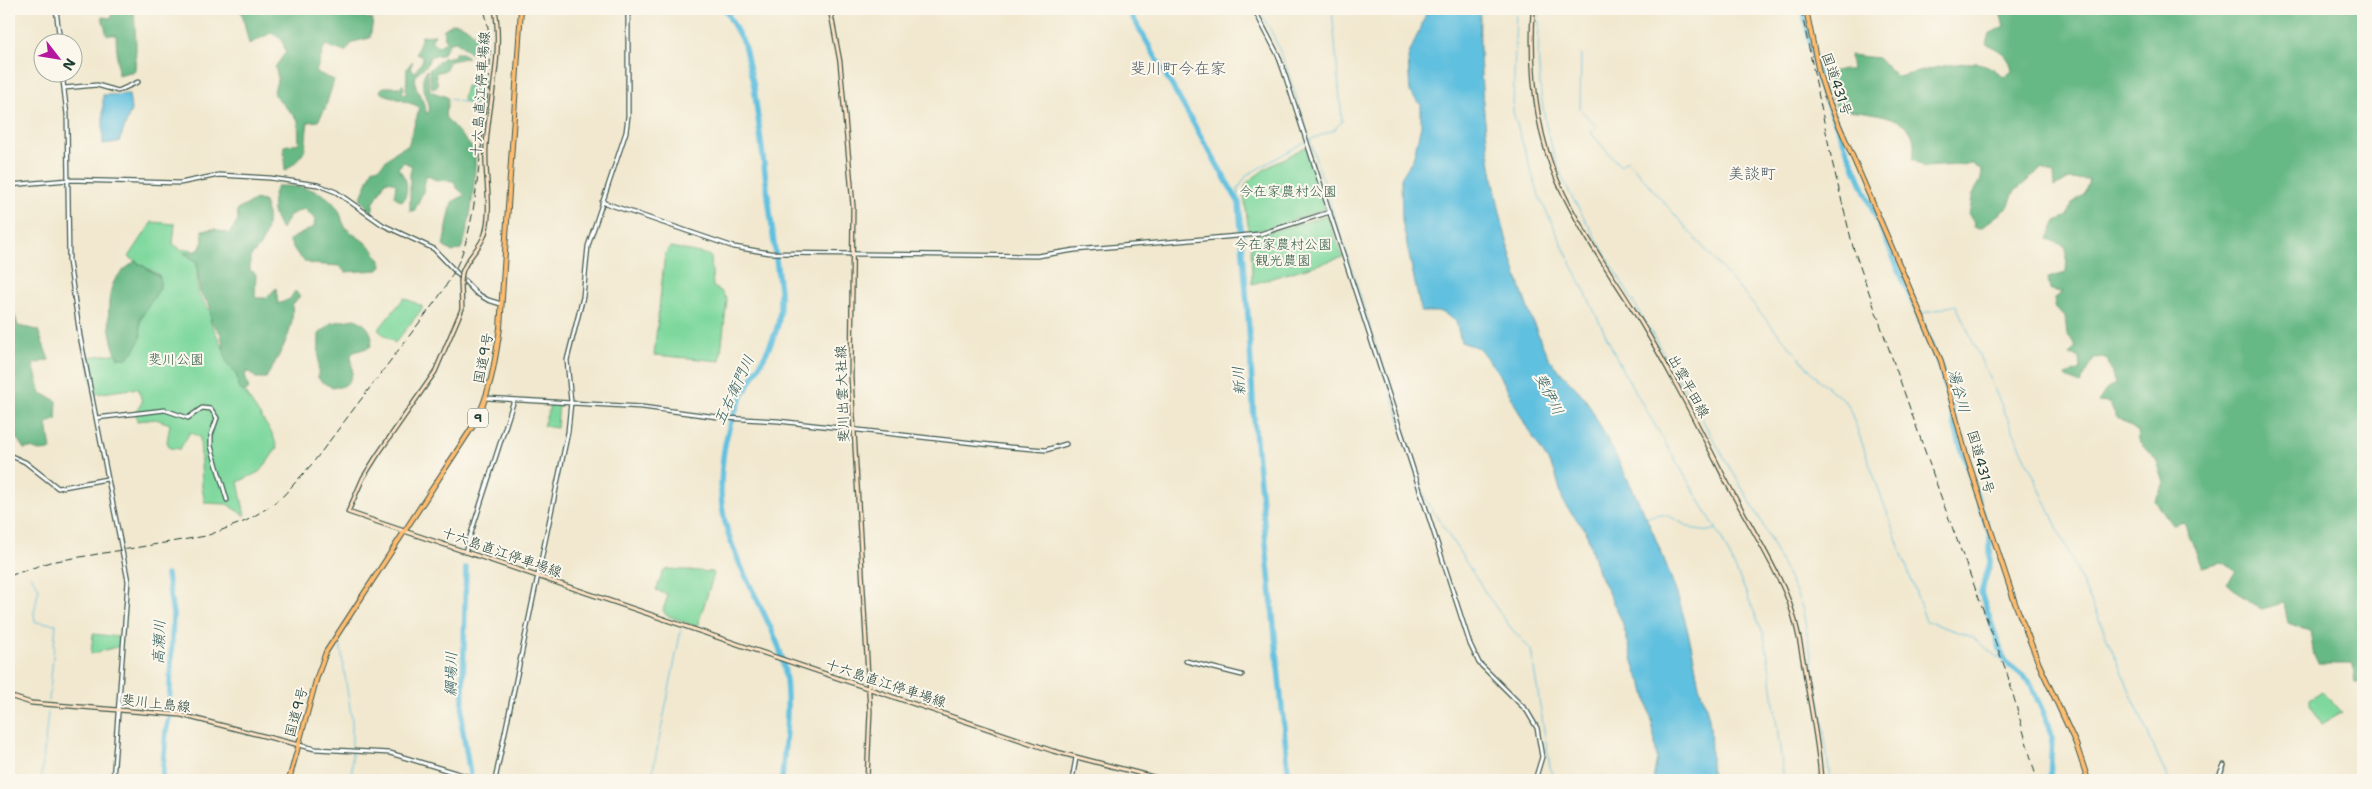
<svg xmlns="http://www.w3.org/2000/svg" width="2372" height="789" viewBox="0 0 2372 789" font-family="'Shantell Sans','Klee One',sans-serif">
<rect width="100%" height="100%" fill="#fbf7ec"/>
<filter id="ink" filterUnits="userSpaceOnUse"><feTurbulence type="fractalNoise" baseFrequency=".02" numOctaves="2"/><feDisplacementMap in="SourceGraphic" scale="10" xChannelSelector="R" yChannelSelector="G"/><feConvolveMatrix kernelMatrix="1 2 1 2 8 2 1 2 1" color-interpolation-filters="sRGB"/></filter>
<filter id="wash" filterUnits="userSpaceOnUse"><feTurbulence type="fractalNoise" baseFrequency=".0096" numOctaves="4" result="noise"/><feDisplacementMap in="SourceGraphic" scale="20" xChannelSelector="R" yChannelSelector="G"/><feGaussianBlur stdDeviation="1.12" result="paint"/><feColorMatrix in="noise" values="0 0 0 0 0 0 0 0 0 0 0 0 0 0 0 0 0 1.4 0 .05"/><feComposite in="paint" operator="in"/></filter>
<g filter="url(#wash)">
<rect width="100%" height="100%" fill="#f1e8cf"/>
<path fill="#7ed89d" stroke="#4e8a68" d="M479 80H483V83L475 104 464 102 463 98 466 86 476 87Z
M1305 147 1308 148 1325 209 1266 229 1249 232 1244 196 1245 187 1249 181 1265 169Z
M1327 216 1343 257 1252 284 1251 237Z
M152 222 175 224 173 244 182 250 191 249 197 264 198 294 213 315 210 321 245 393 273 435 277 448 261 471 238 482 245 516 227 504 205 503 202 487 200 437 190 432 180 449 170 448 167 442 170 424 156 419 137 421 136 412 142 402 138 388 94 394 87 357 113 354 128 349 160 276 129 257Z
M671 247 709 255 711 258 713 287 721 291 727 300 720 361 654 355 665 253Z
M404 298 422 306V309L395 343 378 330Z
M551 403 559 404 557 428 543 426Z
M668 569 713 572 714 574 698 624 695 626 666 615 663 610 668 595 656 590 657 588 663 572Z
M93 634 120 637V646L91 654Z
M2322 691 2342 712 2322 724 2310 704V699Z"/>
<path fill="#66b884" stroke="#427a5c" d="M110 9H134L136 44 135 71 118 75 116 35H107L102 17 111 18 113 10Z
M241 9H340L373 20 370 38 353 42 345 52 325 45 316 72 334 80 325 109 318 121 308 122C303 152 312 149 285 171L284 146 299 143 298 120 273 94 278 78 275 67 286 52 281 38 271 33 249 44Z
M1999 9H2363V683H2355L2353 664H2318L2314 656 2310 631 2288 623 2284 603 2262 609 2250 603 2227 583 2236 572 2222 562 2202 567 2184 522 2173 525 2155 501 2164 483 2157 461 2138 441 2137 431 2117 417 2109 403 2098 402 2106 390 2115 384 2107 358 2094 359 2080 384 2067 378 2066 375 2080 370 2079 357 2069 355 2076 346 2067 335 2065 316 2054 306 2055 298 2063 292 2050 290 2048 278 2066 273 2067 254 2065 246 2048 239 2056 221 2068 216 2072 203 2084 195 2089 180 2069 179 2055 187 2054 174 2041 169 2014 192 2008 207 1981 228 1974 227 1975 222 1968 214C1972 207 1971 200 1973 194 1978 183 1981 185 1982 171L1973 164 1924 167 1912 159C1926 112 1868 113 1837 109L1827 87 1825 73 1840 70H1852L1850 55 1878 58 1898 77C1919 72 1956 61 1977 63 1988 64 1996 71 2005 77L2012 71C2011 57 1999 49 1986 44L1989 34 2004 26Z
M453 23C465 23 473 32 480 41L475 52 471 54 456 41 450 42 442 55 431 56C429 59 428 63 426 66 423 69 418 71 416 75 411 87 427 102 426 114L429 112C432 98 415 86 427 70L430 91 447 97C450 106 443 111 446 118L475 151C476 177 471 226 461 249L452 252 443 246 452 202 465 195 456 187 454 181 436 180 426 175 423 192 414 211H410V174L412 166 404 162 398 168C407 179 409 186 404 200L401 201 394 196 396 185 393 182 386 181 374 202 372 212 360 200 373 168H379C387 159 396 149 408 146L419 110 418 106 384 94 380 92 381 89 384 87H401L402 84 404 88 402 93 406 95 407 68 413 61 410 68 415 72 423 60 422 56 416 54 422 36 435 35 431 41 439 47 446 41 443 30Z
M455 53H462L468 57 448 62 446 70 435 73 438 85 436 88H432L429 70 443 58 455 56Z
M277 186C300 186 326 188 339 211 342 217 342 224 347 229 364 243 372 243 382 265L379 270 345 272 339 266C309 263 304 269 289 240L314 227 315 219 304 209 290 215 281 230C271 212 270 205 277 186Z
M256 200 264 201C271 222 267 242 250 257V270L256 274 255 298H266L276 288 278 304 290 299 295 291 300 296 292 305C296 330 278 357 266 378H256L248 371 245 375 249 389 244 392 238 388 237 376 226 361 221 334 211 321 210 306 200 293 197 262 184 253 199 250 203 241 202 230 215 229 229 234 238 220 237 210Z
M135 261 160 277V288L140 319 141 338 134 351 127 358H118C109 342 105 302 113 284 116 275 128 267 135 261Z
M9 311 15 316 18 326 38 330 49 360 33 364 41 393 57 401 56 420 47 423 51 450 39 451 31 448 24 449 18 440 9 433Z
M354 319C366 322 376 335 370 347L354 352 351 355C351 360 353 370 352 374 347 393 328 389 318 378L319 334 331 323Z"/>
<path fill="#61c0df" stroke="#407e8a" d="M1428 9H1480C1477 121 1499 248 1545 351 1554 371 1578 385 1589 405 1635 492 1681 576 1697 675 1699 690 1706 704 1709 718 1712 738 1710 760 1712 780H1653L1657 758 1652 721 1643 685 1636 672 1622 621 1598 572 1586 531 1564 504 1555 472 1526 426 1500 375 1479 348 1461 342 1456 321 1442 312H1421L1402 221 1401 178 1413 159 1421 126V105L1410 93 1408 57Z
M129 94 131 110 119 142 103 144V95Z"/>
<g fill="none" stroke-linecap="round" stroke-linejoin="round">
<path stroke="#61c0df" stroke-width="1" d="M1259 9 1273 35 1286 66 1426 500 1487 595 1511 628 1531 650 1550 767 1556 780
M1516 9 1513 112 1539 196 1623 371 1721 537 1744 588 1764 635 1768 657 1784 780
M1540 9C1535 71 1541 135 1569 192L1759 517 1798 597 1803 611 1823 723 1830 780
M1581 55 1580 109 1597 127 1591 133 1620 166 1627 160 1818 379 1848 404 1926 621 1972 637 1997 657H2003
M468 89H479L483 80
M450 99 474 105
M1309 140 1334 130 1342 121 1332 9
M1239 203 1238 189 1247 175 1305 142
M1923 313 1956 305 2101 624 2168 780
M1647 518C1672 503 1689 541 1716 529
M30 575 39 588 34 613 35 622 56 624 49 701
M339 637 352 721V780
M41 780 48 713
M651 780 681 630"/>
<path stroke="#61c0df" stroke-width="5.5" d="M725 9 744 44 754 87 780 290C780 304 781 318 776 331 765 362 743 388 732 419 723 443 721 468 721 493 723 549 759 595 778 645 794 687 785 736 782 780
M1128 9 1239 203 1249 329 1254 420 1289 780
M1803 9 1820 87 1941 368 1958 438 1990 536V563L1981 593 2003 657 2006 662 2029 681 2049 725 2052 737 2050 780
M466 568 462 726 471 780
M167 575 173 614 169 710
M162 780 166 731 169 718"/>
</g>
</g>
<g filter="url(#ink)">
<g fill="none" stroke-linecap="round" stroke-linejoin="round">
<g stroke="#3e574b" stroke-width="5.5">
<path id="tertiary" d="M56 9 60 42
M1254 9 1278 55 1284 72 1470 644 1479 663 1527 711 1537 728 1542 757 1535 780
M62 72 67 115 69 261 80 336 128 581 113 780
M64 88 97 85 118 91 138 82
M9 185 69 180 180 183 219 175 270 178 318 185 336 192 383 225 434 249 476 293 488 300 501 304
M602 202 734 247 770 253 1037 256 1075 250 1260 234 1330 212
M486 398 642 407 725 418 778 421 1009 447 1046 450 1066 444
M96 418 165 410 188 418 202 408 211 409 217 418 211 435V446L227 500
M9 455 25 462 58 488 107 479
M465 552 514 400
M1186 661 1242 675
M299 745 315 749 390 753 479 780
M495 780 568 432 571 402 567 360 583 297 588 246 626 132 628 116V9
M1072 780 1076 758
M2217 780 2224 765"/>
</g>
<g stroke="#3e574b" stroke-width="5.5">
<path id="secondary" d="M830 9 840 62 853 206 851 377 870 711 867 780
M1533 9C1530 67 1534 128 1558 182 1578 227 1607 268 1633 309 1667 364 1696 422 1725 479 1745 518 1769 554 1786 594 1798 623 1802 654 1807 684 1813 717 1819 748 1821 780
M462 273C466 258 480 249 485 234 493 206 484 175 486 146 489 101 503 54 495 9
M461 282 462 309 435 372 378 454 363 478 348 512 1053 751 1165 780
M9 696 31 703 181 715 299 745"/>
</g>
<g stroke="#3e574b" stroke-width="6">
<path id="trunk" d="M1806 9 1819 73 1826 95 1941 361 1966 455 2015 603 2039 664 2076 744 2088 780
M289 780 317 677 326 652 473 426C490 396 495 362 500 328L521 9"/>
</g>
<use href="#tertiary" stroke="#fff" stroke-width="3"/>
<use href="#secondary" stroke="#ffe4c6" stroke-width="3"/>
<use href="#trunk" stroke="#febc70" stroke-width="4"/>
<path stroke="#1f3d34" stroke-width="1" stroke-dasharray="8 4" stroke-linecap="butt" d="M1801 9 1832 161 1853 247 1945 508 2007 673 2037 780
M9 576 50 562 206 536 246 521 269 507 284 495 312 464 438 298C448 283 457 268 463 251 474 218 477 183 481 149 486 103 497 55 484 9"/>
<g stroke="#3e574b" stroke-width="5.5" stroke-linecap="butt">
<path id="secondary-bridge" d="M461 282 462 273"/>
</g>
<use href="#secondary-bridge" stroke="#ffe4c6" stroke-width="3"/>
</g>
</g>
<g text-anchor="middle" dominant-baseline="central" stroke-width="4" stroke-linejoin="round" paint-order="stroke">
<rect fill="#fbf7ec" stroke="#61756b" stroke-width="1" x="468" y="408.5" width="20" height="19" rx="4"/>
<g font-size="12" font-weight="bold" fill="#1f3d34">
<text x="478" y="418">9</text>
</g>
<g font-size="14" fill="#1f3d34" stroke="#fbf7ec">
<text transform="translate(1837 84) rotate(71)">国道431号</text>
<text transform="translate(480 94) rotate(-86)">十六島直江停車場線</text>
<text transform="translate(483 358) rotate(-79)">国道9号</text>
<text transform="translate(1689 386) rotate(61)">出雲平田線</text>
<text transform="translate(842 394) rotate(-92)">斐川出雲大社線</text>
<text transform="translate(1981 462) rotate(74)">国道431号</text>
<text transform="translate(502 552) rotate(19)">十六島直江停車場線</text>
<text transform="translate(886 683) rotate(18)">十六島直江停車場線</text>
<text transform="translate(156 703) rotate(6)">斐川上島線</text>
<text transform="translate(296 712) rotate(-75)">国道9号</text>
</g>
<g font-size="14" fill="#325c49" stroke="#fbf7ec">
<text x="1288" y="191">今在家農村公園</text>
<text x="1283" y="244">今在家農村公園<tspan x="1283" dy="16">観光農園</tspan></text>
<text x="176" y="359">斐川公園</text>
</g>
<g font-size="15" font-style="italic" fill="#305e5f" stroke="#fbf7ec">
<text transform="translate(1239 381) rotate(-94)">新川</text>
<text transform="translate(734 390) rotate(-65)">五右衛門川</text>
<text transform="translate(1959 391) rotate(75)">湯谷川</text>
<text transform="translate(1549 394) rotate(63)">斐伊川</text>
<text transform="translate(159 642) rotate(-88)">高瀬川</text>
<text transform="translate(451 674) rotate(-89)">綱場川</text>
</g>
<g font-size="16" fill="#54606a" stroke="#fbf7ec">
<text x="1178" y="68">斐川町今在家</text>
<text x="1752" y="173">美談町</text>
</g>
</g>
<rect width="2372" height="789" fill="none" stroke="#fbf7ec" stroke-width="30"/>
<g transform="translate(58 58) rotate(121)"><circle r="24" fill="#fbf7ec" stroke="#a3ada2"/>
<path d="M0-4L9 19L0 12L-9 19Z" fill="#b5179e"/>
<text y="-8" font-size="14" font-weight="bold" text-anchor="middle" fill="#1f3d34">N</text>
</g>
</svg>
